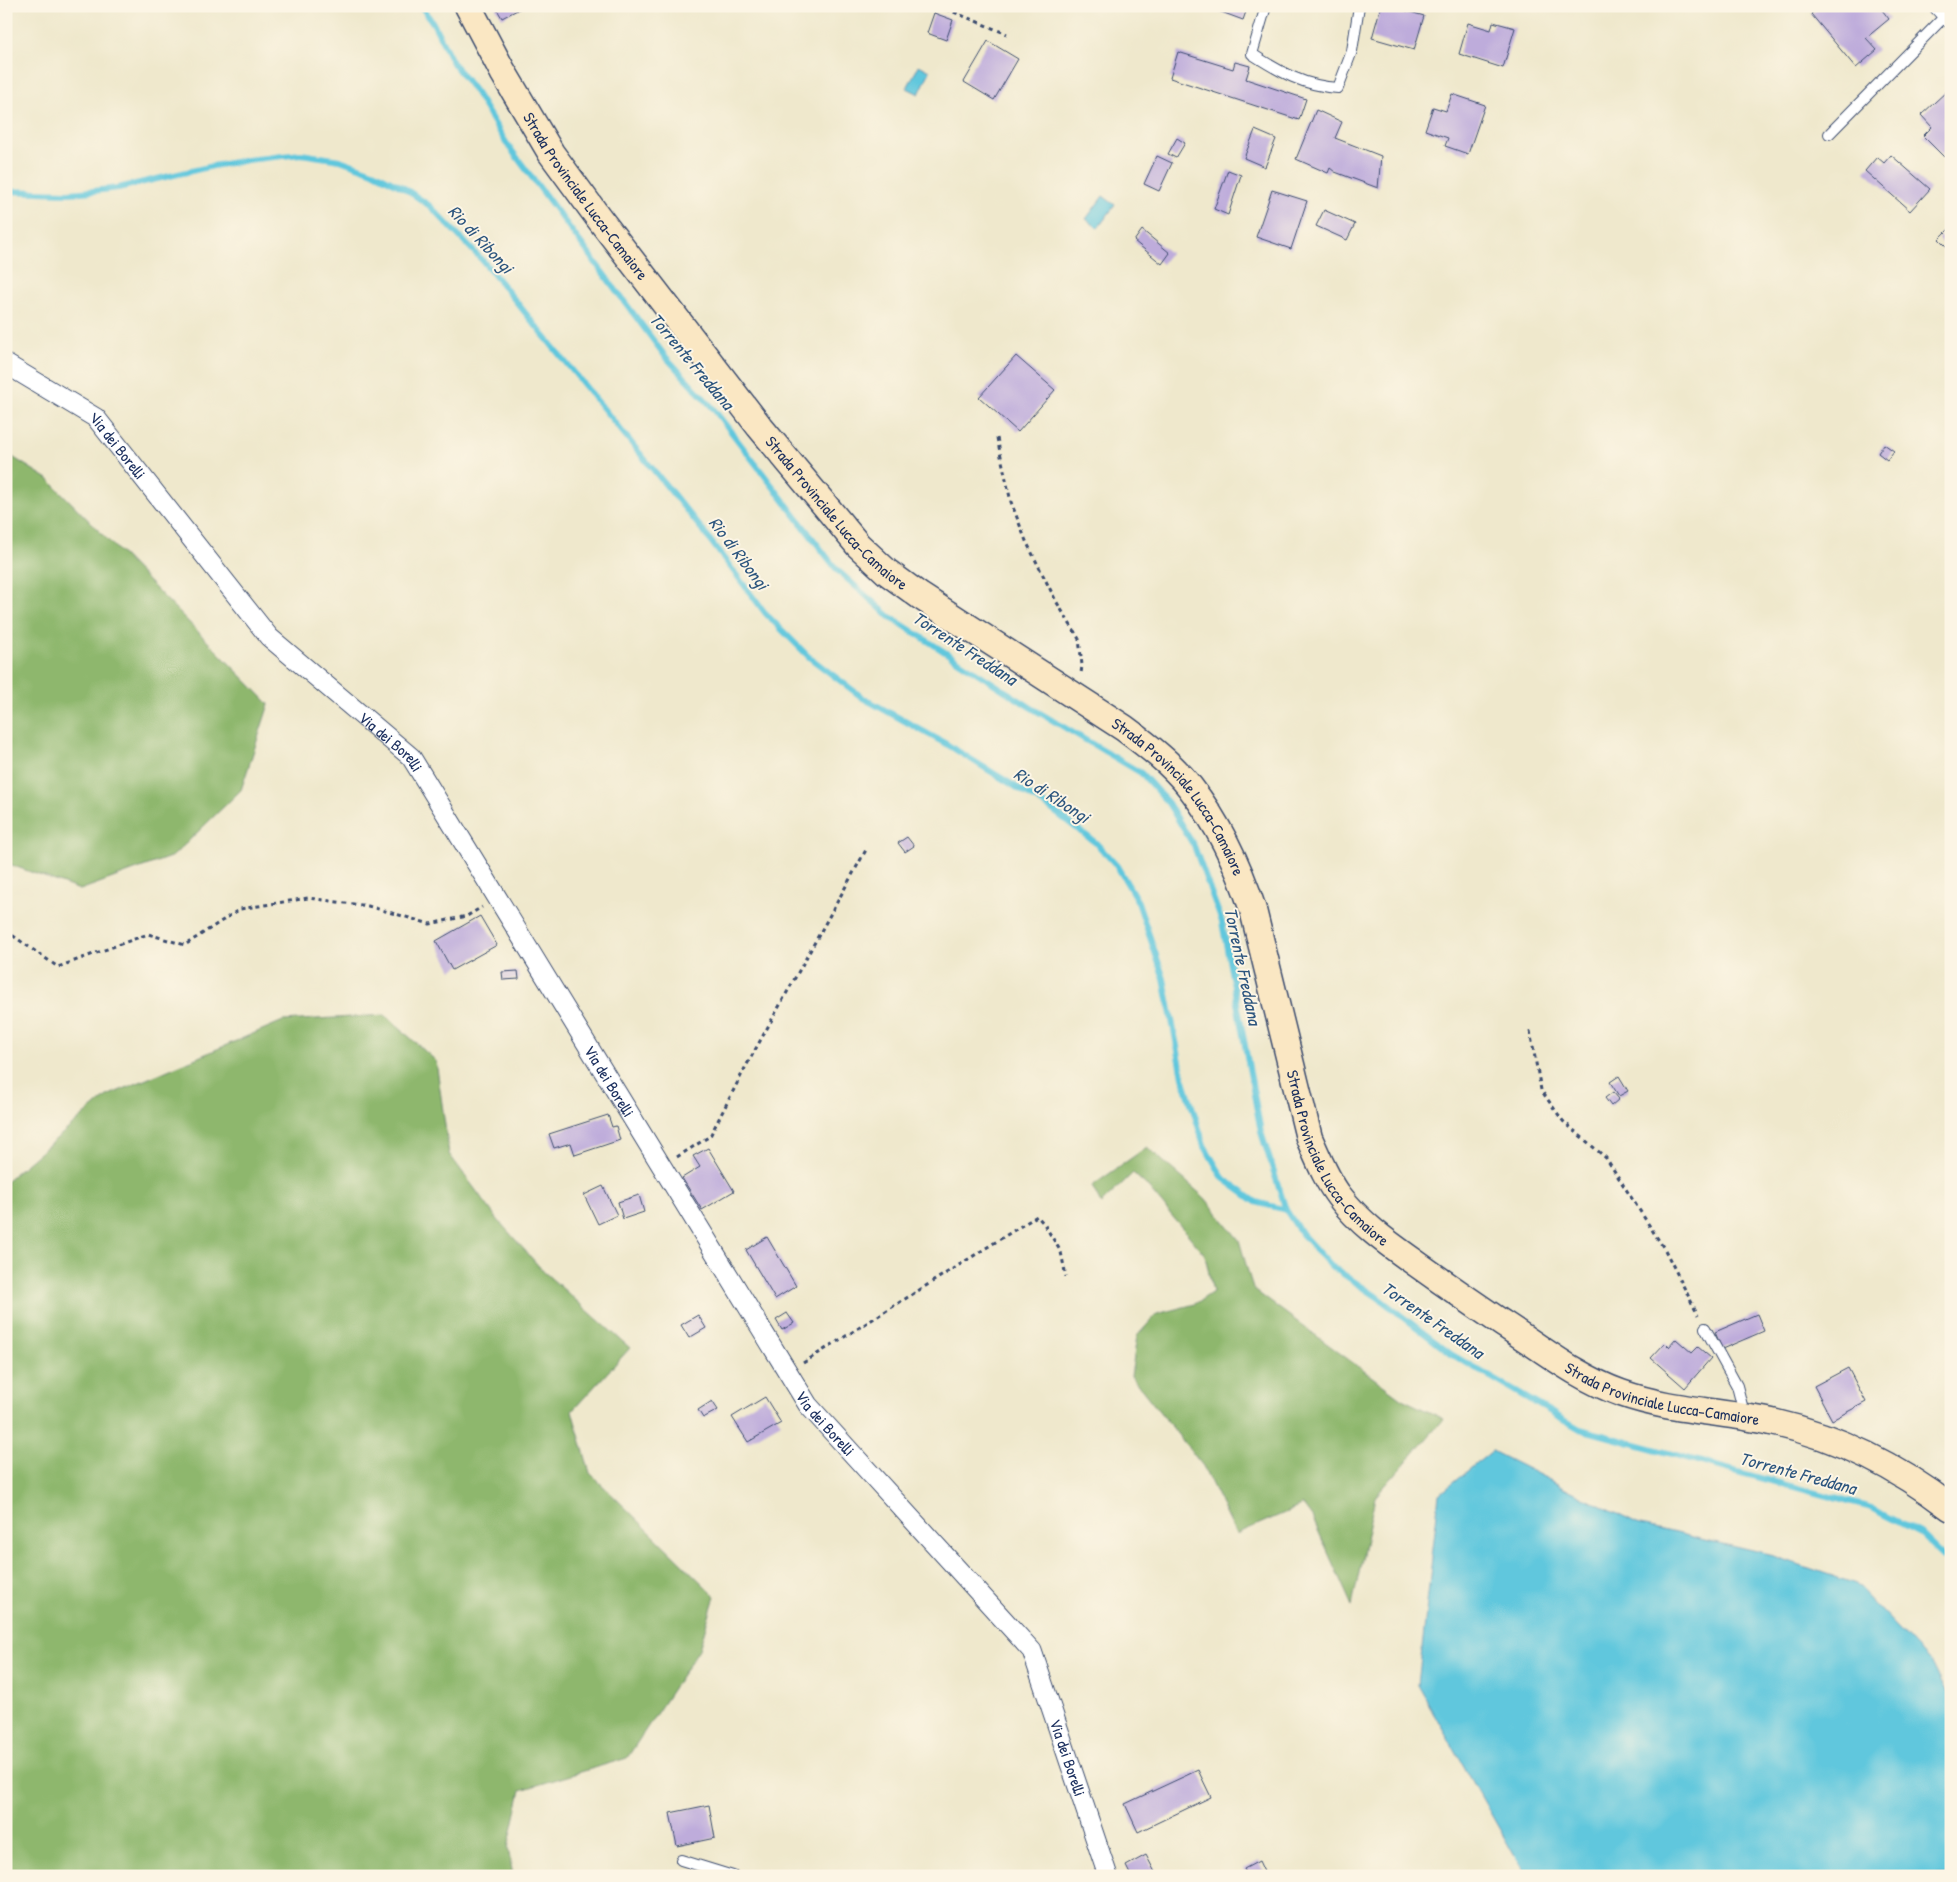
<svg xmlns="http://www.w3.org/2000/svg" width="1957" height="1882" font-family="'Patrick Hand',sans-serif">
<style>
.forest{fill:#8eb76d;stroke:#547366}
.water{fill:#60c7dd;stroke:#3e7b9e}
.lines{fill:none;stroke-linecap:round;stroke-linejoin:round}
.stream{stroke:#60c7dd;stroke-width:6}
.building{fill:#beacdb}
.lane-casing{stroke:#3b4b6e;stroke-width:12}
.street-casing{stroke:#3b4b6e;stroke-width:21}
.secondary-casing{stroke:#3b4b6e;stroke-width:29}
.path{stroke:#3b4b6e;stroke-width:3;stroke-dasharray:4 4;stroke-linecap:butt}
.lane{stroke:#fff;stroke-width:10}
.street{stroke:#fff;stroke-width:19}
.secondary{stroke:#fae7c3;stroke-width:26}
.labels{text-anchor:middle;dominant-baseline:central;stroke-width:4;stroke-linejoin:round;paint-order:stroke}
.street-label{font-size:16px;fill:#1b2f5e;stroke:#fcf5e5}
.water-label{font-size:18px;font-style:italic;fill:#2c557e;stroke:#fcf5e5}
</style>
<rect width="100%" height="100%" fill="#fcf5e5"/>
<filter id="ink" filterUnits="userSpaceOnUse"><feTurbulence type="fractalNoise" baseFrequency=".02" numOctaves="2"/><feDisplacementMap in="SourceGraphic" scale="10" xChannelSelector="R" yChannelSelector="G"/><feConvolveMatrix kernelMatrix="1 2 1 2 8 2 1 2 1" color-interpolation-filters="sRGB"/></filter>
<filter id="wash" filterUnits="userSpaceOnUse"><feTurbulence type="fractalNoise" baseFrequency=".0096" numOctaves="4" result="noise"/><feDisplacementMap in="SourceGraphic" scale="20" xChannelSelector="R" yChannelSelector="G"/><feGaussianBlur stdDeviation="1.12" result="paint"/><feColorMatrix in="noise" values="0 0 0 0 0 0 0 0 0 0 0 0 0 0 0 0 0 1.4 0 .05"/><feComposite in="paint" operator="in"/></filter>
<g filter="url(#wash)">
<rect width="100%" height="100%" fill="#efe8cc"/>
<path class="forest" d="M6,453l42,26 221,225 -28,86 -68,66 -93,34 -74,-27z
M385,1015l51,46 13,93 49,66 46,52 86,76 -58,63 18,62 125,123 -16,53 -72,109 -106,32 -13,58 5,28h-507v-695l101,-85 176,-75z
M1147,1147l58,51 34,42 14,49 149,110 42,20 -69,78 -23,109 -40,-89 -9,-12 -67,29 -33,-68 -72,-90 6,-40 20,-22 38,-10 18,-12 -8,-37 -59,-70 -13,-12 -32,31 -9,-18z"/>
<path class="water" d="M919,65l11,6 -11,23 -12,-6z
M1103,196l12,9 -17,23 -12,-9z
M1492,1451l145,73 137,32 82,28 77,81 18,37v174h-425l-108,-191 21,-191z"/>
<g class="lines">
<path class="stream" d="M421,6l12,17 20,40 23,30 31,51 158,212 47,51 125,163 52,46 141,91 111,66 27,30 26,43 28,76 39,210 25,78 15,23 30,33 45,30 75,58 129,75 291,79 49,25 31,30
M6,191l62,2 25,-2 25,-3 95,-22 34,-6 54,-6 39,6 33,12 31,16 26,18 53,55 217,266 66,87 43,43 54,41 85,47 102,63 46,35 21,23 21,36 26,77 19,98 21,68 19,33 33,24 30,8"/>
</g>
<g id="blocks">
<path class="building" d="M495,6h25l1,2 -19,10z
M1217,6h31l-5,14 -27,-10z
M1381,6h9l34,10 -10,34 -42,-12z
M1820,6h59l10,13 -23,19 11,12 -21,18 -45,-54z
M934,13l19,7 -7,20 -19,-7z
M1493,22l22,6 -12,40 -44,-14 9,-31 23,7z
M988,41l30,18 -24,41 -30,-18z
M1178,52l55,17 2,-7 15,4 -4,13 60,20 -7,21 -129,-42z
M1947,91l4,4v55l-7,7 -21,-21 9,-9 -11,-12z
M1452,94l33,11 -17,49 -23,-8 3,-8 -23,-8 8,-23 13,4z
M1316,110l26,12 -7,16 46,18 -3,32 -43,-16 -5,-4 -2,5 -32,-14z
M1255,130l21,9 -11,28 -21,-9z
M1177,138l8,5 -9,15 -8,-4z
M1891,155l39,34 -20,22 -45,-40 12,-14 7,6z
M1157,156l15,7 -13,28 -15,-7z
M1228,170l13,5 -13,40 -14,-6z
M1272,190l35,11 -16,48 -35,-12z
M1324,210l31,14 -8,16 -31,-14z
M1951,227v24l-12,-12z
M1142,230l28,23 -8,11 -28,-23z
M1016,356l39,34 -37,42 -39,-35z
M1884,444l10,7 -7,9 -9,-7z
M907,837l7,9 -9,6 -7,-9z
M480,916l17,29 -45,25 -16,-29z
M518,971l1,8 -16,1 -1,-8z
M1619,1076l9,15 -9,5 -9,-14z
M1613,1092l6,7 -8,7 -6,-8z
M608,1115l4,12 4,-1 4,14 -45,15 -4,-12 -17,5 -5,-14z
M708,1148l26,43 -32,19 -20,-32 18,-11 -7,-11z
M603,1186l14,29 -19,9 -14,-29z
M639,1195l5,17 -21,7 -5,-17z
M767,1237l29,49 -21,13 -29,-49z
M787,1313l7,10 -12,7 -6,-10z
M1757,1314l7,17 -42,18 -7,-17z
M698,1315l8,13 -17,10 -8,-13z
M1676,1339l16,14 6,-6 13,11 -26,30 -34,-30 14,-15 4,4z
M1848,1368l18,34 -34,18 -18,-34z
M765,1397l16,26 -33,19 -16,-25z
M712,1401l6,9 -15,8 -5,-8z
M1198,1770l13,27 -73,35 -13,-28z
M709,1805l6,33 -38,8 -7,-33z
M1146,1855l11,21h-26l-5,-10z
M1259,1861l7,15h-18l-4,-7z"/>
</g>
</g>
<g filter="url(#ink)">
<use href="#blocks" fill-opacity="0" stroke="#3b4b6e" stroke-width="1"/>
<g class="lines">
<g class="lane-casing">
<path id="lane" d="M1266,6l-14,48c28,18 52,32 86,34l14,-37 7,-45
M1829,134l118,-120
M1705,1328l32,58 8,31
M681,1860l52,16"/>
</g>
<g class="street-casing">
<g id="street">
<path d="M1939,6l12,13"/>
<path id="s1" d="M6,364l90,54 173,219 142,120 397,648 224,246 76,225"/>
</g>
</g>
<g class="secondary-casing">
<g id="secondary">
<path id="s2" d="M468,6l35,66 48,81 47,64 161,209 99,119 29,27 33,24 204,132c23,17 48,36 66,59 28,36 49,80 63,123l56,228c9,20 17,41 30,58 21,28 50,48 78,68 28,20 57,40 85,59 39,25 76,55 119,70 50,18 104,18 155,30 66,15 122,44 175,85"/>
</g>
</g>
<path class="path" d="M939,6l68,28
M997,438l14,64 15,39 30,60 23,38 3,26 -1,9
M6,931l52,36 90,-33 37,11 55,-36 68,-11 60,8 62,18 37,-8 15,-9
M1530,1031l11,59 22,31 43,37 59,92 33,65
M677,1157l33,-21 35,-68 121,-218
M803,1363l234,-147 7,8 17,28 5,25"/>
<use href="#lane" class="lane"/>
<use href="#street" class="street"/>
<use href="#secondary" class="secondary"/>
</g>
</g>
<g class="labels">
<g class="street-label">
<text stroke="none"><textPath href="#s2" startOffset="224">Strada Provinciale Lucca-Camaiore</textPath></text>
<text stroke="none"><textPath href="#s1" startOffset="140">Via dei Borelli</textPath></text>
<text stroke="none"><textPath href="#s2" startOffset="629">Strada Provinciale Lucca-Camaiore</textPath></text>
<text stroke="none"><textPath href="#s1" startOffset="545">Via dei Borelli</textPath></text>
<text stroke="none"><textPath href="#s2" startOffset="1079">Strada Provinciale Lucca-Camaiore</textPath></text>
<text stroke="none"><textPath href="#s1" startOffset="950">Via dei Borelli</textPath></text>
<text stroke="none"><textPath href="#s2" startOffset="1484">Strada Provinciale Lucca-Camaiore</textPath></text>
<text stroke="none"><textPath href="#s2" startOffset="1904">Strada Provinciale Lucca-Camaiore</textPath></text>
<text stroke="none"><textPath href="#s1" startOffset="1355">Via dei Borelli</textPath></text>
<text stroke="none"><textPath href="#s1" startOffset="1775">Via dei Borelli</textPath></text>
</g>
<g class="water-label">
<text transform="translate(481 239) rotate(47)">Rio di Ribongi</text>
<text transform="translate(692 361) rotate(50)">Torrente Freddana</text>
<text transform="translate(739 553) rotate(53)">Rio di Ribongi</text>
<text transform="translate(965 648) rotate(33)">Torrente Freddana</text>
<text transform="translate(1052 795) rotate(33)">Rio di Ribongi</text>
<text transform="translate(1243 966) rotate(78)">Torrente Freddana</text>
<text transform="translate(1433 1320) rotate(35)">Torrente Freddana</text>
<text transform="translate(1798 1473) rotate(15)">Torrente Freddana</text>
</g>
</g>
<rect width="1957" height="1882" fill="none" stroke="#fcf5e5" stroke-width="25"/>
</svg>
